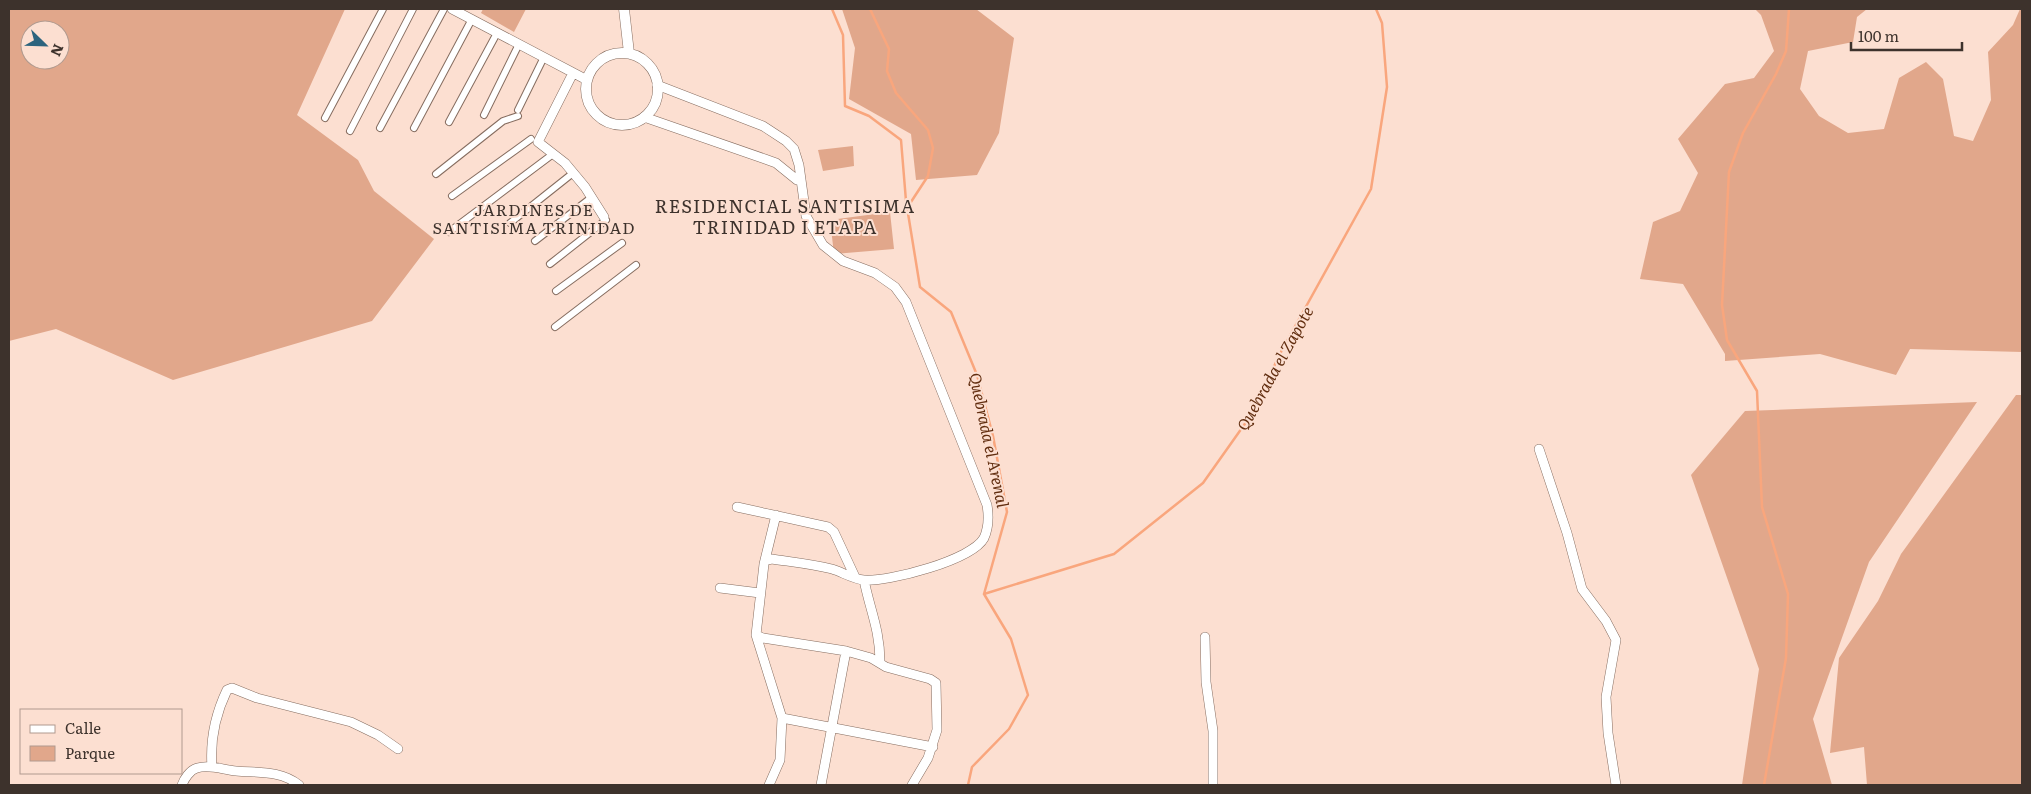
<svg xmlns="http://www.w3.org/2000/svg" width="2031" height="794" font-family="Literata,serif">
<style>
.green{fill:#e1a78b;fill-rule:evenodd}
.lines{fill:none;stroke-linecap:round;stroke-linejoin:round}
.stream{stroke:#f9a67d;stroke-width:2.5}
.pedestrian-casing{stroke:#866d60;stroke-width:8}
.minor-casing{stroke:#866d60;stroke-width:10}
.tertiary-casing{stroke:#866d60;stroke-width:11}
.pedestrian{stroke:#fff;stroke-width:6}
.minor{stroke:#fff;stroke-width:9}
.tertiary{stroke:#fff;stroke-width:10}
.labels{text-anchor:middle;dominant-baseline:central;stroke-width:4;stroke-linejoin:round;paint-order:stroke}
.neighbourhood-label{font-size:16px;letter-spacing:1px;fill:#3d322c;stroke:#fcdfd1}
.water-label{font-size:16px;font-style:italic;fill:#622e10;stroke:#fcdfd1}
.quarter-label{font-size:18px;letter-spacing:1px;fill:#3d322c;stroke:#fcdfd1}
</style>
<rect width="100%" height="100%" fill="#fcdfd1"/>
<path class="green" d="M9,9h336l-48,106 61,45 16,31 60,48 -62,82 -199,59 -117,-51 -47,12zM30,30h30v30h-30z
M483,9h43l-12,23 -33,-19z
M842,9h134l38,29 -15,95 -22,42 -61,5 -5,-46 -62,-35 6,-51z
M1755,9h112l-10,8 -4,25 -45,9 -8,38 19,27 29,17 36,-4 15,-51 27,-16 17,17 11,57 19,5 18,-41 -3,-48 25,-27 7,-16h2v343l-112,-3 -14,26 -76,-21 -95,7v-7l-42,-70 -43,-5 13,-57 27,-11 18,-38 -20,-34 47,-55 29,-6 20,-27 -13,-36z
M853,146l1,20 -31,5 -5,-21z
M890,212l4,37 -60,5 -4,-34z
M2016,395h6v390h-155l-3,-38 -34,6 9,-95 39,-57 23,-47z
M1977,402l-108,160 -56,157 19,66h-90l17,-116 -68,-194 54,-64z"/>
<g class="lines">
<path class="stream" d="M832,9l11,26 2,71 24,10 32,24 5,61 14,86 31,25 26,63 16,61 14,76 -23,82
M870,9l19,40 -2,22 9,22 32,37 5,18 -5,28 -21,32
M984,594l130,-40 89,-71 46,-65 33,-68 89,-161 16,-102 -5,-64 -6,-14
M968,785l4,-18 37,-38 19,-34 -17,-56 -27,-45
M1764,785l22,-127 2,-64 -26,-87 -5,-116 -30,-51 -5,-35 7,-133 14,-39 33,-59 10,-23 3,-42"/>
<g class="pedestrian-casing">
<path id="pedestrian" d="M518,110l26,-53
M484,115l35,-71
M325,118l58,-109
M449,122l48,-89
M380,128l64,-119
M414,128l58,-109
M350,131l63,-122
M436,174l67,-53 15,-5
M452,196l79,-57
M510,223l63,-50
M449,232l104,-78
M535,241l57,-44
M550,264l56,-44
M556,291l66,-48
M555,327l81,-62"/>
</g>
<g class="minor-casing">
<path id="minor" d="M452,9l135,71
M573,73l-35,69 27,21 20,24 19,30
M657,85l106,41 23,15 8,8 5,16 7,51 17,29 20,16 32,12 20,14 11,15 81,203c2,12 2,22 -3,33 -12,22 -95,44 -120,42 -11,-1 -22,-8 -32,-11 -20,-5 -40,-7 -60,-10l-5,1
M644,117l121,42 11,4 21,17h3
M1539,449l28,84 15,56 24,32 10,19 -10,57 2,36 8,52
M737,507l91,20 6,5 21,45
M864,580c6,30 16,50 16,82
M720,588l40,5
M756,635l7,3 83,13 25,7 15,9 44,12 6,4 1,47 -9,28 -16,27
M1205,637l1,45 7,49v54
M782,718l151,29
M212,767c-2,-26 4,-54 15,-77l5,-2 25,10 94,24 27,13 20,14
M182,785c2,-6 8,-15 15,-17 13,-4 26,2 39,3 22,2 45,-1 63,14
M769,785l11,-25 2,-42 -26,-83 8,-71 12,-49
M821,785l25,-134"/>
</g>
<g class="tertiary-casing">
<path id="tertiary" d="M624,9l5,44
M586 89a36 36 0 1 1 72 0a36 36 0 1 1-72 0Z"/>
</g>
<use href="#pedestrian" class="pedestrian"/>
<use href="#minor" class="minor"/>
<use href="#tertiary" class="tertiary"/>
</g>
<g class="labels">
<g class="neighbourhood-label">
<text x="534" y="209">JARDINES DE<tspan x="534" dy="18">SANTISIMA TRINIDAD</tspan></text>
</g>
<g class="water-label">
<text transform="translate(1274 368) rotate(-61)">Quebrada el Zapote</text>
<text transform="translate(990 440) rotate(78)">Quebrada el Arenal</text>
</g>
<g class="quarter-label">
<text x="785" y="205">RESIDENCIAL SANTISIMA<tspan x="785" dy="21">TRINIDAD I ETAPA</tspan></text>
</g>
</g>
<rect width="2031" height="794" fill="none" stroke="#3d322c" stroke-width="20"/>
<rect x="20" y="709" width="162" height="65" fill="#fcdfd1" stroke="#b09a8f"/>
<rect x="30" y="725" width="25" height="8" fill="#ffffff" stroke="#b09a8f"/>
<text x="65" y="734" font-size="15" fill="#3d322c">Calle</text>
<rect x="30" y="746" width="25" height="15" fill="#e1a78b" stroke="#b09a8f"/>
<text x="65" y="759" font-size="15" fill="#3d322c">Parque</text>
<g transform="translate(45 45) rotate(113)"><circle r="24" fill="#fcdfd1" stroke="#b09a8f"/>
<path d="M0-4L9 19L0 12L-9 19Z" fill="#2c647e"/>
<text y="-8" font-size="14" font-weight="bold" text-anchor="middle" fill="#3d322c">N</text>
</g>
<path d="M1851 42v8h111v-8" fill="none" stroke="#3d322c" stroke-width="2.5"/>
<text x="1858" y="42" font-size="15" fill="#3d322c" stroke="#fcdfd1" stroke-width="4" paint-order="stroke">100 m</text>
</svg>
